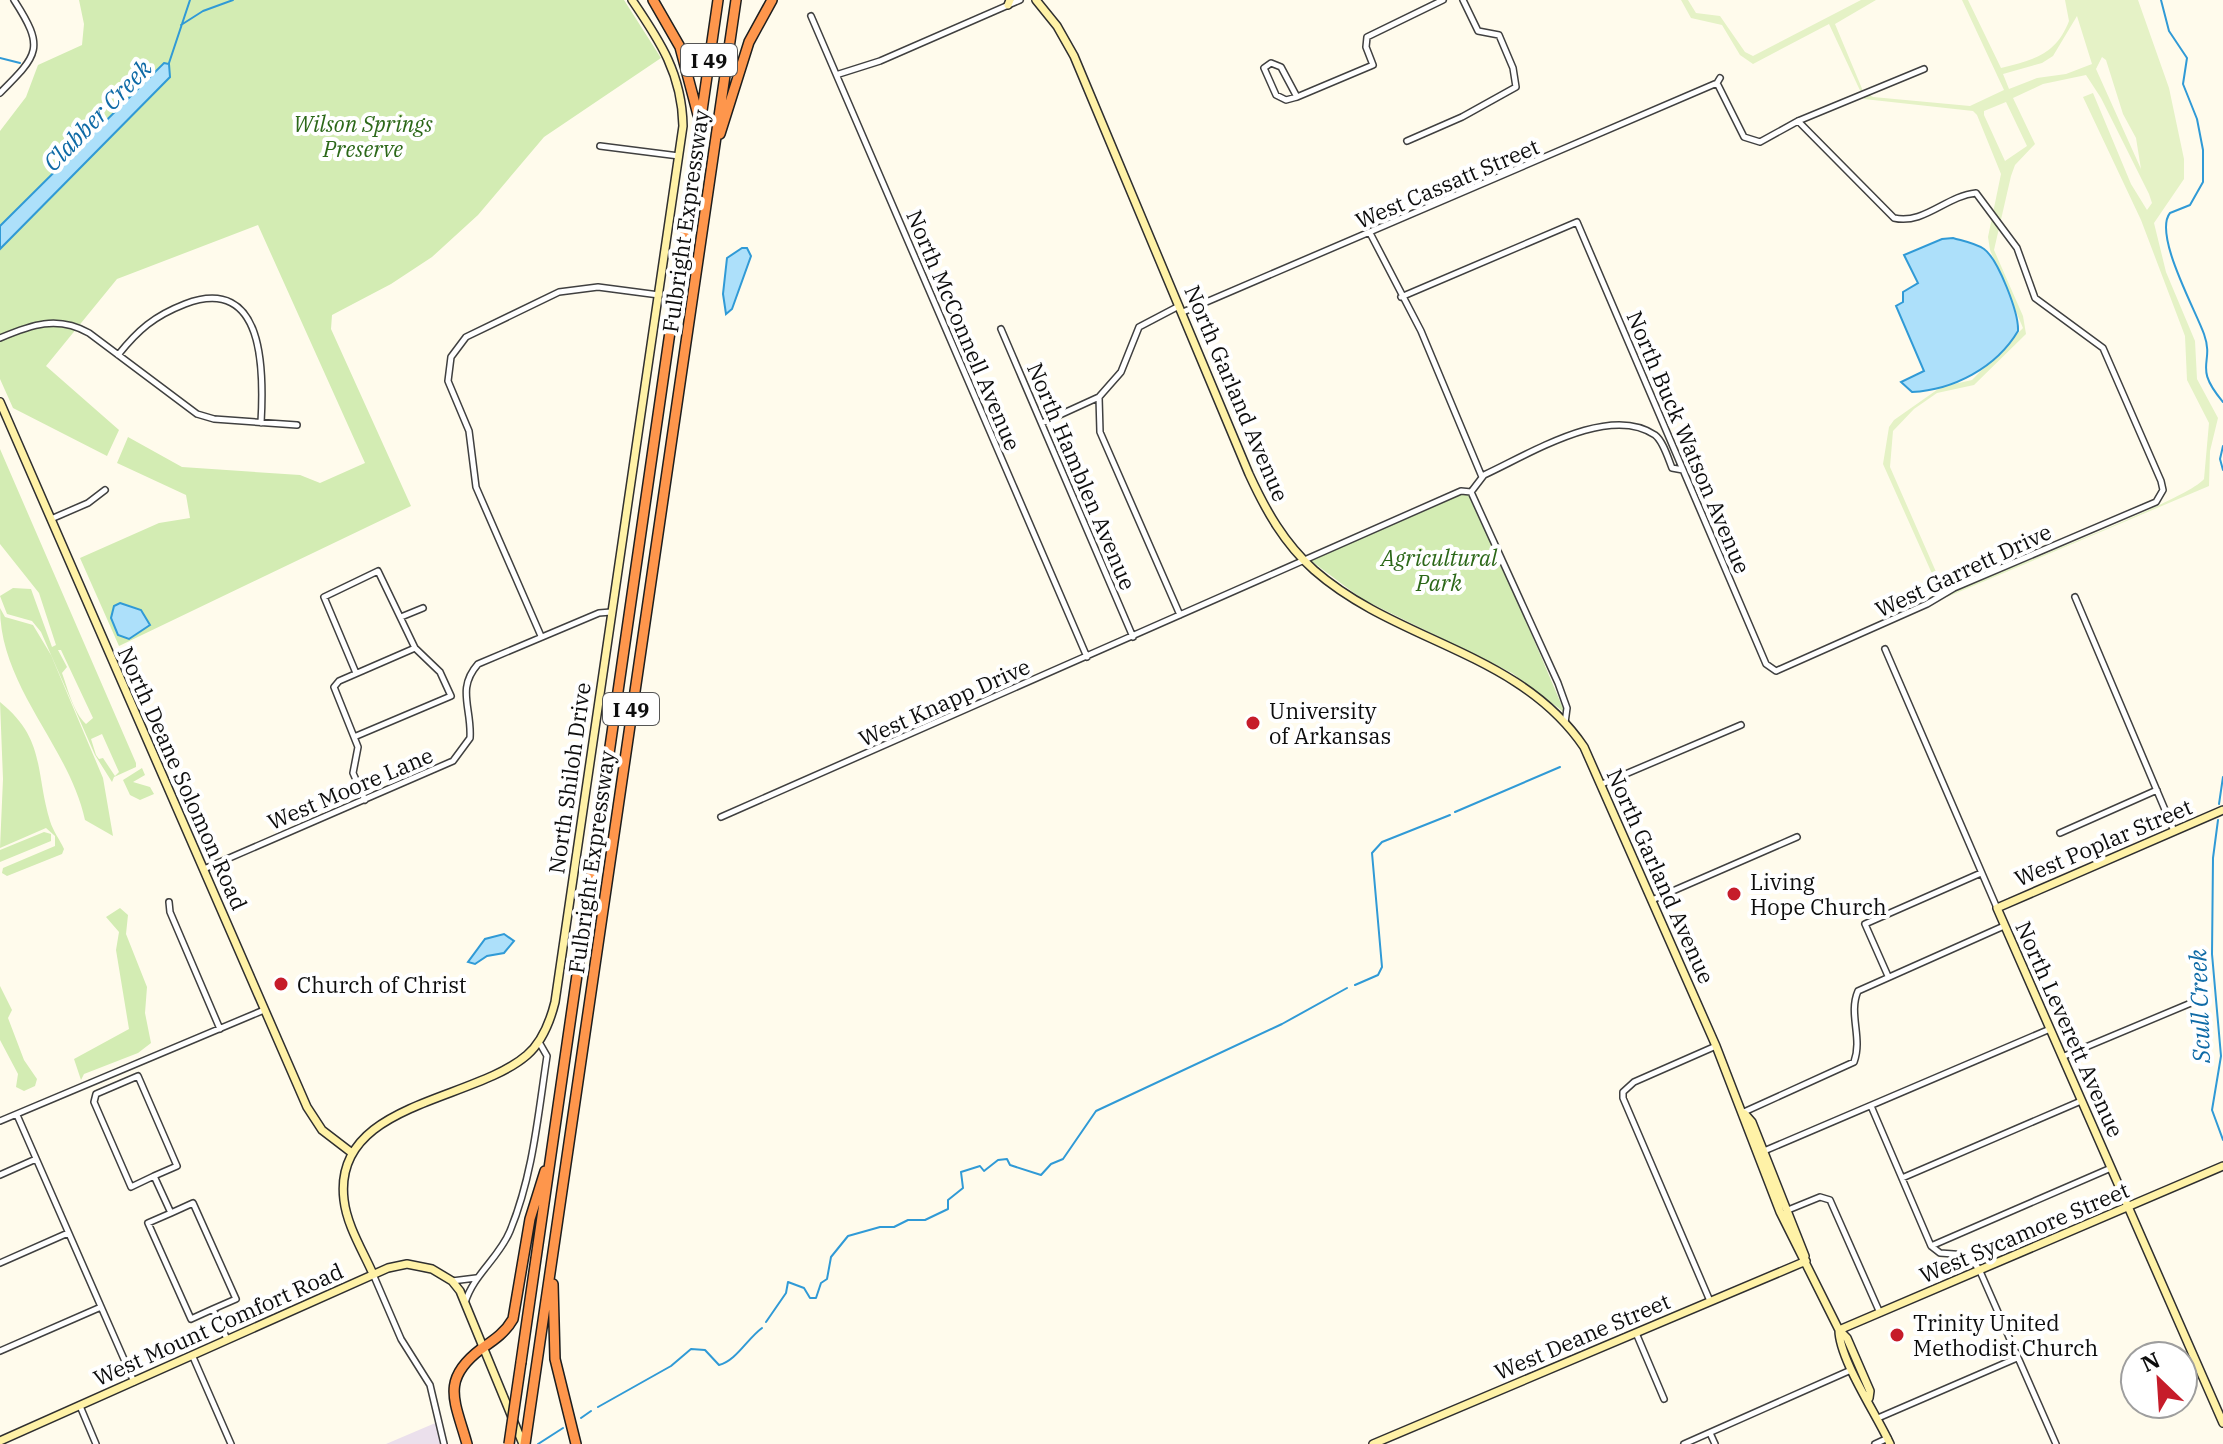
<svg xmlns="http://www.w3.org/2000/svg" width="2223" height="1444" font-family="'IBM Plex Serif',serif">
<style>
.industrial{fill:#ebe0ec}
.green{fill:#d3ecb3;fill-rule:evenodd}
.pitch{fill:#e5f2c6;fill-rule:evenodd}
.water{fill:#ade0fa;stroke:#309ad6;stroke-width:2}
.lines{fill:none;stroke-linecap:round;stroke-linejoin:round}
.stream{stroke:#309ad6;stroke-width:2}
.street-casing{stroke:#404040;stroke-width:8}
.secondary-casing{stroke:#2f2f2f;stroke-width:10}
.highway-casing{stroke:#1e1e1e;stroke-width:12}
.street{stroke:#fff;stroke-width:5}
.secondary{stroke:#fff2a7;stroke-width:7}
.highway{stroke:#fe964c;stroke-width:9}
.highway-bridge-casing{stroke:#1e1e1e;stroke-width:12;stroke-linecap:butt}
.highway-bridge{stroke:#fe964c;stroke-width:9}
.poi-dot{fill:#c61c2a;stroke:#fff;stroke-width:3}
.labels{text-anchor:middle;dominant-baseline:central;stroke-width:8;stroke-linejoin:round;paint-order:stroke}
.shield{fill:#fff;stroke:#565656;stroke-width:2}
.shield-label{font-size:20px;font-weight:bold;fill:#0d0d0d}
.park-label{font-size:22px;font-style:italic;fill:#2c6819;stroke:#fff}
.street-label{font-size:22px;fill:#0d0d0d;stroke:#fff}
.poi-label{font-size:22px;fill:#0d0d0d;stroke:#fff;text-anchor:start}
.water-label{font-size:24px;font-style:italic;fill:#0e6aa6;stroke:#fff}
</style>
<rect width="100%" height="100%" fill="#fffbec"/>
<path class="industrial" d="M440,1421l4,23h-58z"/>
<path class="green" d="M79,0h545l37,58 -117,79 -66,78 -46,42 -41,27 -59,31 -1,14 80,177 -292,140 -39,-88 79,-35 31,-5 -4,-23 -69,-32 11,-26 54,30 118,8 20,8 45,-20 -107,-238 -141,54 -71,87 73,64 -12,26 -94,-48 -13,-29v-248l26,-34 12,-32 44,-20 2,-21z
M0,449l136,314v4l-22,10 -2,5 -17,-27 -54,-123 -9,-11 -25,-7 -7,-18 13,-8 18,1 21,58 4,-2 -17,-52 -39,-49zM58,650h3l32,68 -7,6c-12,-11 -18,-34 -24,-51l5,-6zM102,734l17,38 -4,4 -12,-18 -4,1 -3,-4 -5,-16z
M1459,494h10l6,7 90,212 -53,-40 -150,-74 -52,-39z
M0,608l5,9 28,8 18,30 52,123 10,58 -28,-16c-16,-74 -85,-133 -85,-212z
M0,702c46,37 35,70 50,119 3,10 10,19 14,28l-2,5 -55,22 -5,-3 1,-5 52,-22v-10l-9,-8 -46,20 3,-69z
M142,768l3,7 -12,7 17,5 4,7 -14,6 -10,-5 -7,-15z
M44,832l7,2v7l-51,21v-12z
M120,908l8,7 -2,19 21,53 -2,26 6,30 -13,10 -54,21 -3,6 -7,-21 55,-30 -13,-79 3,-18 -13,-15z
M0,986l12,24 -4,8 16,42 13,19 -2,7 -11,5 -8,-4 2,-13 -18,-34z"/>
<path class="pitch" d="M1681,0h7l8,13 24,3 25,36 8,4 108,-56h15l-41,24 28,67 10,6 97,9 34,-16 -42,-90h6l33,68c32,-8 55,-13 68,-47l-4,-21h73l31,88 15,71v20l-30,44 12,49 29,69 2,38 21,39 -8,33 -1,35 -262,111 -5,-1 -59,-132 6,-37 5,-7 47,-33 31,-7 51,-52 -33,-78 -2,-13 13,-63 -24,-59 -4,-4 -109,-12 -35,-75 -76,40 -13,-9 -18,-30 -31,-7zM2077,16l15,48 -26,10 -29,4 -28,11 -6,-15 39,-11 11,-7zM2102,57l4,3 17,54 13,24 5,31 -45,-100zM2086,75l15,23 48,96 3,9 -5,7 -16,-26 -38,-91 -10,4 58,123 44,116 2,44 22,43 -5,56c-16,21 -214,96 -253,113l-7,-2 -54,-123 3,-36 21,-22 23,-16 37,-8 52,-51 -3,-18 -29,-66 17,-74 4,-11 20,-21 -22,-46 30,-14zM2006,102l21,44 -22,15 -21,-46v-4z"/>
<path class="water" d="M164,63l5,1 1,13 -170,172v-23z
M1953,238c10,3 22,5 31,11 14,10 35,64 34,82 -22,37 -65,59 -106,61l-11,-10 23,-11 -28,-65 7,-4v-10l15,-9 -14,-28 38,-16z
M742,248h5l4,8 -19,53 -6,5 -3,-20 4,-36z
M120,603l21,7 9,15 -21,14 -11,-4 -7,-17 3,-12z
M504,934l10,7 -10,12 -17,3 -12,8 -7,-2 17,-23z"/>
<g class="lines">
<path class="stream" d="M2161,0l8,31 18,27 -4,26 14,35 6,31v32l-13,23 -20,8c-17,21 25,96 34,121 11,31 -12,31 19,68
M181,25l22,-14 30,-11
M0,58l20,5
M169,63l21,-63
M2223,446l-3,13 3,11
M2219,804l4,-27
M1455,812l105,-45
M2218,820l-5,38 -1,96 9,102 -9,54 11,30
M1355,985l23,-10 4,-8 -10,-114 10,-11 68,-27
M766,1322l20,-29 2,-11 16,6 6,10h6l5,-15 6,-4 4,-22 17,-21 32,-9h14l14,-7h17l23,-11v-9l15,-12 -2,-16 19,-6 4,5 14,-11 9,-1 3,6 31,10 10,-11 12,-5 33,-48 186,-87 65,-36
M598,1407l73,-41 20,-17 14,1 14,15c17,-4 28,-26 43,-37
M581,1418l10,-7
M538,1444l25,-16"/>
<g class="street-casing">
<path id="street" d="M811,16l276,641
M839,74l41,-13 140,-61
M1717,83l27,54 16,5 38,-21 126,-52
M0,93c39,-39 45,-45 14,-93
M1297,97l-16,-30 -10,-4 -7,5 12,27 10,5 11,-3 76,-32 -7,-18 1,-10 76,-37
M1407,141l55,-24 54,-30 -3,-19 -14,-33 -21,-4 -15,-31
M600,146l79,10
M1370,233l51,98 61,146
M1401,297l176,-75 189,442 10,7 151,-67 27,-16 202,-86 7,-12 -2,-9 -58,-133 -68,-50 -18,-50 -41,-55c-30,3 -52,32 -82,25l-96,-97
M1183,312l534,-229 3,-5
M1001,329l132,308
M0,338c31,-13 57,-23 89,-5l108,81 17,5 83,6
M118,355c20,-25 36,-39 67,-51 80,-30 79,67 76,119
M1099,397l1,35 80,183
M1042,423l57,-26 22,-25 18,-45 40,-21
M1471,492l13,-17c44,-20 125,-72 171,-40 8,6 13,23 17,33l11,2
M1471,492l87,191 9,25 -2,15
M51,519l37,-16 17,-13
M2075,597l99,234
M401,617l22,-9
M541,636l-65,-149 -7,-56 -21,-50 3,-24 15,-20 93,-45 39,-5 61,8
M1885,649l112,259
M354,737l97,-41 -11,-24 -25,-24 -37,-77 -54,26 32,76
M1602,784l139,-59
M365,800l-12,-27 5,-26 -24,-60 5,-6 76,-33
M721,817l740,-326 10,1
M2060,833l97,-43
M204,869l249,-108 17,-23c2,-30 -14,-49 8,-74l121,-51 12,-1
M1652,900l145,-63
M169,902l1,10 50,117
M1888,976l-23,-52 116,-51
M2062,1057l129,-54
M1871,1106l60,140 9,7 27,2 12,14 77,175
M1744,1112l110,-50c9,-24 -6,-48 4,-71l146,-65
M17,1115l117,267
M0,1121l264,-111
M1764,1151l286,-122
M0,1175l36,-16
M154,1176l-23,11 -37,-85 2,-8 42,-18 39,90 -23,10 17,37 22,-10 43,96 -23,10 14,30
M1902,1178l179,-77
M1788,1210l32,-13 10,3 50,113
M171,1213l-23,10 43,96 22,-10
M1931,1246l180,-78
M0,1263l68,-30
M373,1274l28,65 29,46 14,59
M452,1281l24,-3
M1710,1301l-87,-203v-6l11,-10 82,-36
M465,1303c8,-28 34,-45 45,-72 23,-56 28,-116 37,-175l-8,-14
M1636,1333l28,66
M0,1351l101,-44
M193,1357l38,87
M80,1406l16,38
M1878,1418l139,-60
M1710,1433l5,11
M1684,1444l167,-74
M1875,1444l13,-6"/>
</g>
<g class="secondary-casing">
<path id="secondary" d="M1036,0l21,26 17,30 175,418c17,37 35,69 65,96 83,73 205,81 270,177l132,299 64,166 59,118 8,8 23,53 -1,7
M1008,5l2,-5
M0,402l307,705 15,23 30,23
M2223,810l-226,98 226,515
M1745,1114l7,8 53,134
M373,1274c-10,-23 -26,-48 -29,-74 -12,-98 129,-98 183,-145 15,-13 23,-33 28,-53l128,-876c-1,-52 -23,-85 -51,-126
M1839,1330l384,-164
M1839,1330c0,29 38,85 51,114
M0,1441l388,-173 19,-4 25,5 20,12 8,10 63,153
M1373,1444l433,-183"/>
</g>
<g class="highway-casing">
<path id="highway" d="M653,0l27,47 18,68
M720,134l29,-92 23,-42
M553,1284l2,75 21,85
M521,1362l197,-1362
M467,1444c-12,-43 -27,-64 14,-95 13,-9 24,-16 32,-30l17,-100 15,-48
M525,1444l211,-1444"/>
</g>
<use href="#street" class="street"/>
<use href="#secondary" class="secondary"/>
<use href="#highway" class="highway"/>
<g class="highway-bridge-casing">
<path id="highway-bridge" d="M509,1444l12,-82"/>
</g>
<use href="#highway-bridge" class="highway-bridge"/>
</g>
<g class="poi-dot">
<circle cx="1253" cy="723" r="8"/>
<circle cx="1734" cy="894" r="8"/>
<circle cx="281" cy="984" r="8"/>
<circle cx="1897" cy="1335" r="8"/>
</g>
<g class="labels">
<g class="shield">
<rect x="681" y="44" width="56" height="32" rx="6"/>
<rect x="603" y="693" width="56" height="32" rx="6"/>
</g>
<g class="shield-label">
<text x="709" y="60">I 49</text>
<text x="631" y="709">I 49</text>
</g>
<g class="park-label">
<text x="363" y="123">Wilson Springs<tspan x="363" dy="25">Preserve</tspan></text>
<text x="1439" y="557">Agricultural<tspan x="1439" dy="25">Park</tspan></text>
</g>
<g class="street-label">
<text transform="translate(1447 183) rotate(-23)">West Cassatt Street</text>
<text transform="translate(685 221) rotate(-82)">Fulbright Expressway</text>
<text transform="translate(964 330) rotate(67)">North McConnell Avenue</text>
<text transform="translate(1237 393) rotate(67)">North Garland Avenue</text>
<text transform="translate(1689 442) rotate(67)">North Buck Watson Avenue</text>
<text transform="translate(1082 476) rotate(67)">North Hamblen Avenue</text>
<text transform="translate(1963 570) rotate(-25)">West Garrett Drive</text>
<text transform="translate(944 702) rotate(-24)">West Knapp Drive</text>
<text transform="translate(183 778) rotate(66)">North Deane Solomon Road</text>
<text transform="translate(569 778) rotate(-82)">North Shiloh Drive</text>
<text transform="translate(350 788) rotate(-23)">West Moore Lane</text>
<text transform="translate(2103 842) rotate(-23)">West Poplar Street</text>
<text transform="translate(591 862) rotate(-82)">Fulbright Expressway</text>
<text transform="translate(1661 876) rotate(66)">North Garland Avenue</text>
<text transform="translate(2070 1029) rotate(66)">North Leverett Avenue</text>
<text transform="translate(2024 1232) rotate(-23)">West Sycamore Street</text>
<text transform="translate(218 1324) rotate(-24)">West Mount Comfort Road</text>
<text transform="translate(1582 1336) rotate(-23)">West Deane Street</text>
</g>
<g class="poi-label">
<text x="1269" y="710">University<tspan x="1269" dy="25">of Arkansas</tspan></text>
<text x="1750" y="881">Living<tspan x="1750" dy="25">Hope Church</tspan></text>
<text x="297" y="984">Church of Christ</text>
<text x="1913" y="1322">Trinity United<tspan x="1913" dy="25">Methodist Church</tspan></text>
</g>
<g class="water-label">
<text transform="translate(97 115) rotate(-46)">Clabber Creek</text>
<text transform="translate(2199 1006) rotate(-92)">Scull Creek</text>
</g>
</g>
<g transform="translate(2159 1380) rotate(335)"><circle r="38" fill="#ffffff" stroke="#9e9e9e" stroke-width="2"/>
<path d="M0-6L14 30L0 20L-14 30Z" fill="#c61c2a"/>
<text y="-12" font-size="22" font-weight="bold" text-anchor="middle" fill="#0d0d0d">N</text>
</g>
</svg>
